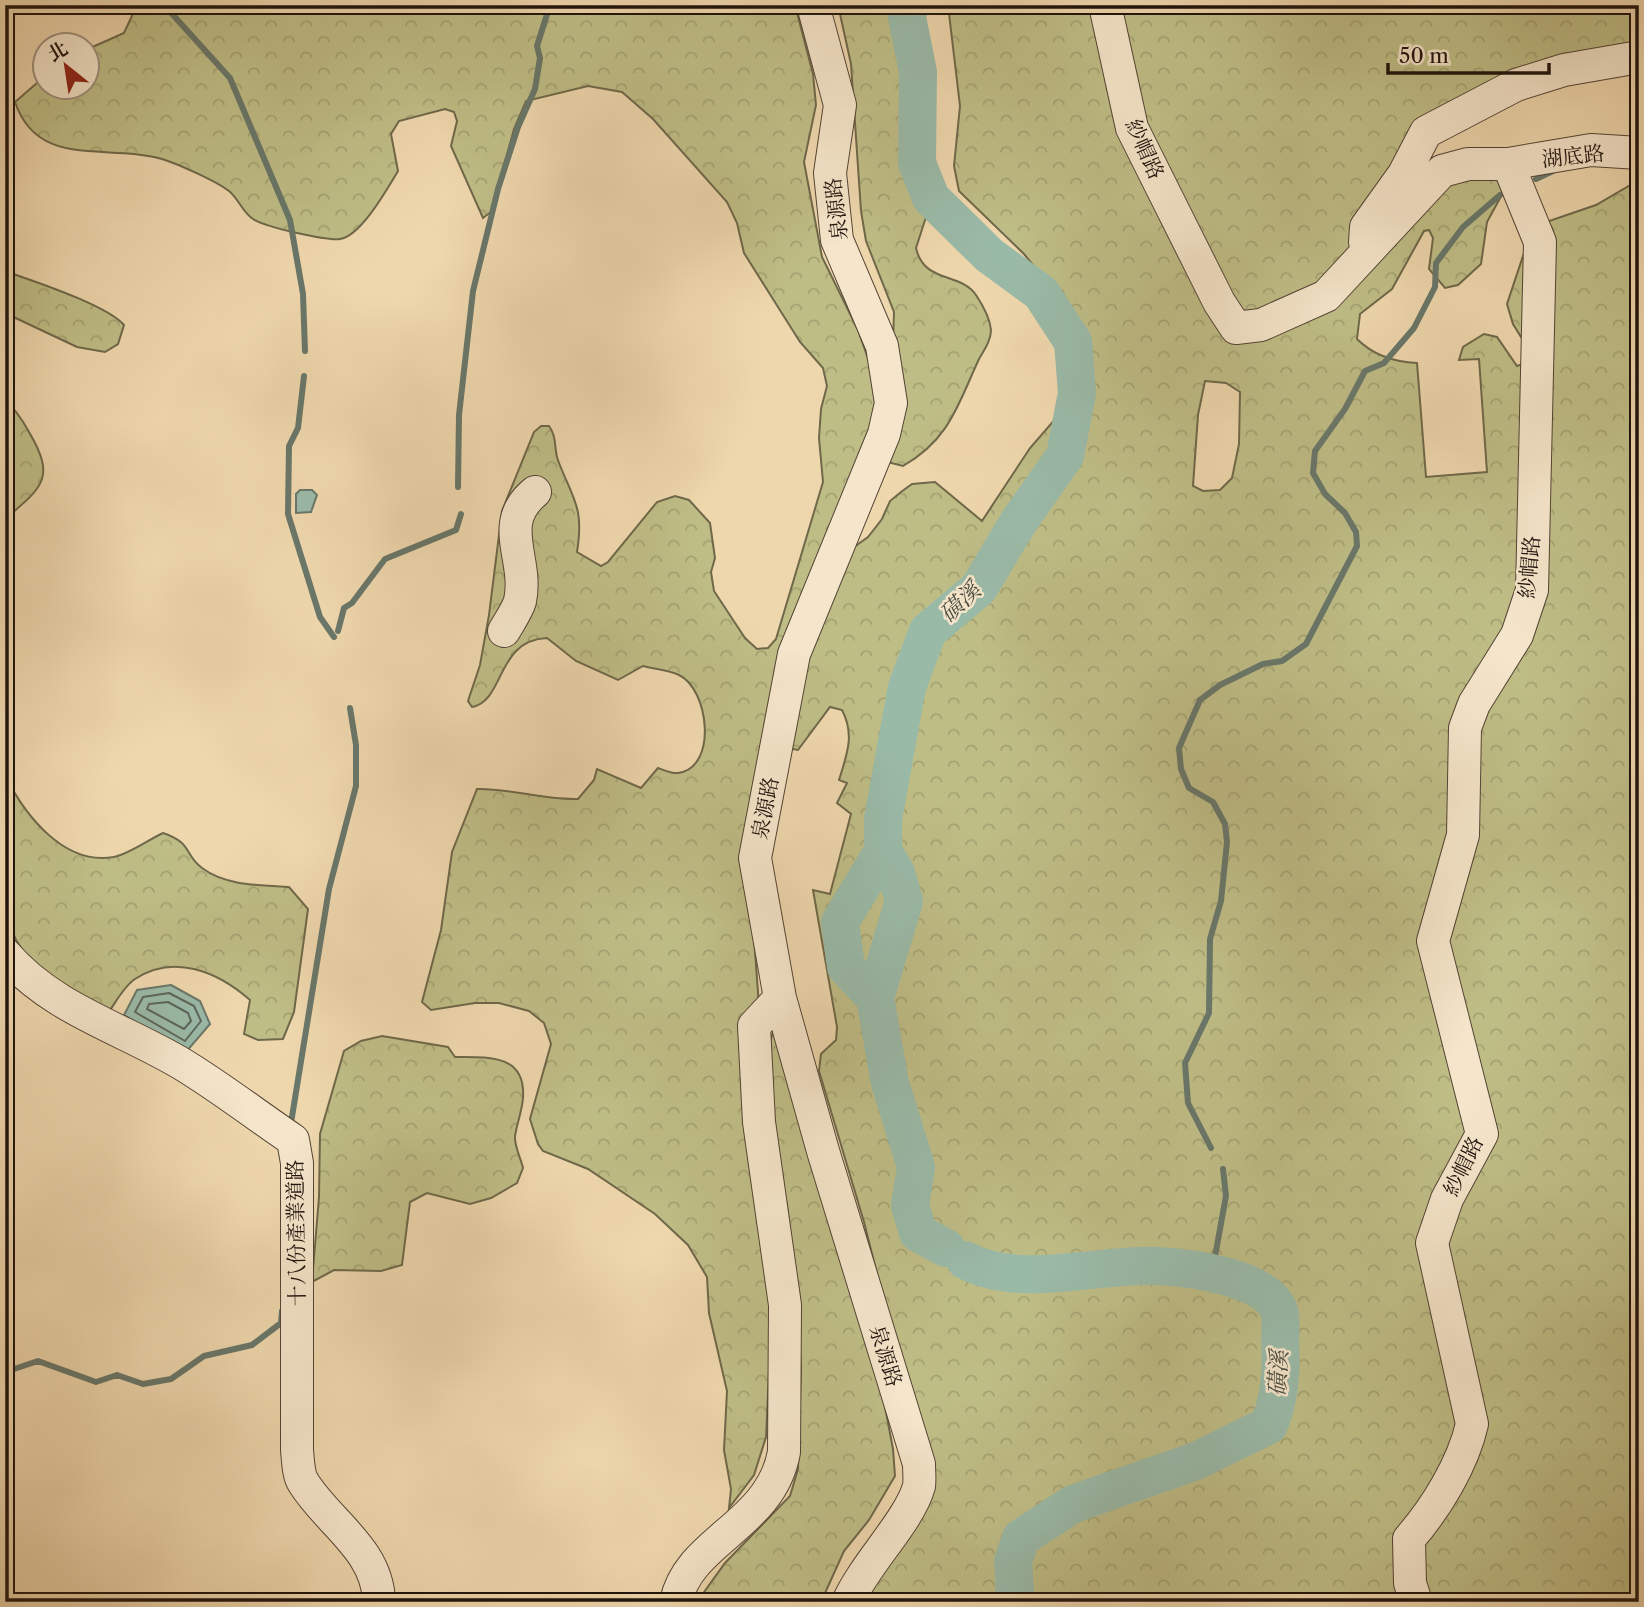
<svg xmlns="http://www.w3.org/2000/svg" width="1644" height="1607" font-family="'Libre Caslon Text','Noto Serif TC',serif">
<style>
.forest{fill:url(#forest-crowns);stroke:#6f684a;stroke-width:2;fill-rule:evenodd}
.water{fill:#9abaa8;stroke:#69776a;stroke-width:2}
.lines{fill:none;stroke-linecap:round;stroke-linejoin:round}
.shore{stroke:#5c665a;stroke-width:2}
.stream{stroke:#69776a;stroke-width:6}
.river{stroke:#9abaa8;stroke-width:38}
.minor-casing{stroke:#534435;stroke-width:34}
.minor{stroke:#f5e5ca;stroke-width:32}
.labels{text-anchor:middle;dominant-baseline:central;stroke-width:5;stroke-linejoin:round;paint-order:stroke}
.street-label{font-size:21px;fill:#1f130d;stroke:#f5e5ca}
.water-label{font-size:23px;font-style:italic;fill:#4a4d43;stroke:#f5e5ca}
</style>
<defs>
<pattern id="forest-crowns" width="20" height="18" patternUnits="userSpaceOnUse" patternTransform="scale(1.75)"><rect width="20" height="18" fill="#bfbd86"/><path d="M2 6a3 3 0 1 1 6 0M12 15a3 3 0 1 1 6 0" fill="none" stroke="#a4a272"/></pattern>
</defs>
<rect width="100%" height="100%" fill="#efd7ad"/>
<filter id="stains"><feTurbulence type="fractalNoise" baseFrequency=".00286" numOctaves="4"/><feColorMatrix values="0 0 0 0 .2 0 0 0 0 .09 0 0 0 0 .02 0 0 0 .5 -.17"/></filter>
<radialGradient id="worn" r=".72"><stop offset=".6" stop-color="#630" stop-opacity="0"/><stop offset="1" stop-color="#630" stop-opacity=".3"/></radialGradient>
<path class="forest" d="M137,5h658l18,69 3,31 -12,57 18,95 36,73 14,40 7,33 -133,424 13,179 13,302 -6,129 -12,38 -25,33 2,-19 -7,-39 3,-59 -18,-78 -2,-36 -19,-32 -33,-31 -67,-45 -45,-18 -5,-7 -8,-25 21,-75 -7,-21 -15,-12 -30,-8h-24l-44,7 -9,-8 19,-72 11,-78 25,-63c33,-1 65,11 101,10l16,-19 3,-11 44,19 17,-20c6,2 14,6 20,5 40,-5 31,-84 1,-98 -10,-5 -25,-6 -36,-9l-25,14 -42,-19 -29,-23c-51,2 -42,63 -75,69l-4,-6 12,-36 9,-50 13,-104 32,-79 7,-6h8c9,12 4,24 10,37 15,38 25,45 18,89l24,14 7,-4 49,-60 18,-6 14,4 21,23 5,35 -4,14 3,19 31,47 12,11 11,-1 8,-9 47,-157 -4,-44 2,-29 6,-23 -4,-18 -23,-26 -56,-89 -7,-30 -10,-21 -74,-83 -31,-27 -34,-6 -62,15 -12,28 -23,83 -8,6 -32,-72 6,-25 -3,-9 -9,-3 -46,12 -8,13 7,37c-11,18 -37,65 -58,68 -13,2 -75,-12 -87,-20 -10,-6 -15,-21 -24,-28 -13,-10 -51,-27 -67,-32 -54,-16 -124,11 -147,-57l30,-26 1,12h42v-39l36,-16z
M838,5h82l-6,31 1,37 22,110 -21,65c8,36 45,24 60,47 6,9 14,24 15,35 0,11 -7,20 -12,29 -21,45 -29,80 -76,107l-12,-3 -2,-4 5,-147 -28,-71 -5,-30 -10,-147z
M948,5h691v63l-49,-10 -179,92 24,35 67,-15 3,19 -18,33 -6,42 -23,21 -13,3 -16,-19 4,-31 -4,-8 -5,1 -32,58 -32,25 -3,25c16,16 38,23 60,24l9,114 61,-5 -8,-113 -20,1 4,-13 21,-13 13,3 20,29 9,-3 3,-13 -16,-26 -6,-20 20,-60 19,-22 50,-17 43,-25v1422h-780l69,-125 -64,-255 -45,-151 2,-17 15,-14 1,-13 -24,-137 17,4 21,-80 -14,-11 10,-20 -8,-3c8,-26 16,-45 3,-70l-12,-3 -32,43 -6,-1 10,-81 48,-118 18,-13 14,-18 8,-18 11,-9 11,-8 23,-2 47,39 48,-73 34,-39 14,-83 -16,-26 -38,-46 -65,-63 -5,-25 6,-60zM1205,381l21,2 14,9 -1,52 -7,34 -12,12 -17,1 -10,-5 5,-71z
M5,271c28,10 102,34 119,54l-6,19 -13,8 -28,-5 -72,-34z
M5,401c10,7 18,20 24,31 27,46 14,55 -24,87z
M6,777c19,38 58,89 108,80 15,-3 34,-17 49,-24 30,10 21,22 39,35 24,18 58,17 87,19l19,22 -14,103 -11,27 -25,1 -14,-6 6,-34c-32,-28 -76,-47 -115,-21 -11,7 -19,23 -27,34l-77,-50 -15,-23 -10,-25z
M773,1032l9,1 98,348 13,68 2,27 -26,44 -25,31 -23,51h-124l28,-39 65,-67 8,-27 3,-100 -4,-79 -10,-85 -18,-89v-71z
M382,1036l66,11 7,10c33,0 71,-3 68,41 -1,13 -6,25 -8,38 -1,9 6,23 8,32l-6,15 -26,15 -21,6 -43,-11 -17,9 -8,63 -21,6 -47,-1 -22,12 7,-85 1,-63 24,-83 17,-10z"/>
<path class="water" d="M300,490h12l5,5 -6,17 -15,1v-19z
M171,985l29,16 10,23 -24,28 -62,-37 13,-25z"/>
<g class="lines">
<path class="shore" d="M169,993l25,13 7,15 -16,20 -50,-29 8,-15z
M168,1002l20,11 3,8 -7,8 -37,-20 2,-5z"/>
<path class="stream" d="M164,5l66,73 60,142 13,74 2,57
M1536,179l17,-8
M304,376l-6,52 -9,18 -1,68 32,103 14,20
M458,487l1,-72 14,-124 25,-102 20,-62 17,-38 5,-31 -3,-12 13,-41
M338,631l6,-23 8,-5 33,-44 71,-29 5,-16
M288,1121l3,2 38,-234 27,-103v-41l-6,-37
M1211,1148l-23,-45 -3,-40 24,-50 1,-74 11,-38 6,-59 -2,-18 -12,-22 -24,-14 -8,-19 -2,-21 21,-48 20,-15 43,-21 19,-3 24,-17 51,-98 -1,-14 -11,-19 -20,-19 -12,-21 2,-22 30,-42 20,-38 19,-8 30,-35 21,-41 1,-24 27,-36 37,-32
M1212,1273l14,-77 -3,-27
M5,1372l33,-11 58,21 21,-7 26,9 28,-5 33,-23 48,-11 29,-22 1,-12"/>
<path class="river" d="M910,5l-3,12 11,55 -1,91 14,35 58,57 52,38 32,49 4,51 -12,63 -46,65 -40,67 -51,43 -21,56 -24,132v32l13,22 8,28 -29,97 15,85 26,84 -6,38 8,28 28,15
M875,998l-29,-31 -6,-45 43,-71
M965,1260c55,30 134,3 194,6 31,2 107,11 120,44 3,9 1,23 1,32 2,29 0,56 -11,83l-73,36 -123,43 -52,34 -8,23 2,29 -4,12"/>
<g class="minor-casing">
<path id="minor" d="M813,5l27,100 -10,68 7,67 45,106 9,57 -7,31 -90,220 -39,204 25,140 43,153 96,313c0,7 1,15 0,22 -9,34 -55,79 -71,116
M1105,5l27,123 87,174 17,26 25,-3 65,-29 116,-125 26,-7h40l83,-14 48,3
M1365,242l1,-15 38,-53 22,-42 90,-47 48,-15 75,-13
M504,631c5,-9 13,-20 16,-30 9,-42 -24,-77 15,-109
M5,954c47,55 117,74 177,110 38,23 74,51 111,76l4,23v287c1,9 1,24 6,32 25,41 75,67 76,120
M676,1602c12,-62 95,-76 108,-150l1,-147 -26,-183 -5,-96 26,-28
M1416,1602l-6,-19 -1,-44c27,-31 54,-75 63,-115l-40,-181 15,-44 35,-65 -49,-193 30,-106 2,-107 9,-24 43,-69 15,-45 8,-348 -32,-78"/>
</g>
<use href="#minor" class="minor"/>
</g>
<g class="labels">
<g class="street-label">
<text transform="translate(1145 149) rotate(66)">紗帽路</text>
<text transform="translate(1573 156) rotate(-6)">湖底路</text>
<text transform="translate(836 209) rotate(-97)">泉源路</text>
<text transform="translate(1529 567) rotate(-85)">紗帽路</text>
<text transform="translate(765 808) rotate(-79)">泉源路</text>
<text transform="translate(1463 1166) rotate(-64)">紗帽路</text>
<text transform="translate(296 1233) rotate(-91)">十八份產業道路</text>
<text transform="translate(886 1356) rotate(73)">泉源路</text>
</g>
<g class="water-label">
<text transform="translate(960 602) rotate(-43)">磺溪</text>
<text transform="translate(1278 1373) rotate(-87)">磺溪</text>
</g>
</g>
<rect width="1644" height="1607" fill="none" stroke="#efd7ad" stroke-width="28"/>
<rect x="7" y="7" width="1630" height="1593" fill="none" stroke="#1f130d" stroke-width="3.5"/>
<rect x="14" y="14" width="1616" height="1579" fill="none" stroke="#1f130d" stroke-width="2"/>
<g transform="translate(66 66) rotate(330)"><circle r="33" fill="#f5e5ca" stroke="#9f917e" stroke-width="2"/>
<path d="M0-5L12 26L0 18L-12 26Z" fill="#8f2418"/>
<text y="-10" font-size="19" font-weight="bold" text-anchor="middle" fill="#1f130d">北</text>
</g>
<path d="M1388 63v10h161v-10" fill="none" stroke="#1f130d" stroke-width="3.5"/>
<text x="1399" y="63" font-size="21" fill="#1f130d" stroke="#f5e5ca" stroke-width="5" paint-order="stroke">50 m</text>
<rect width="100%" height="100%" filter="url(#stains)"/>
<rect width="100%" height="100%" fill="url(#worn)"/>
</svg>
